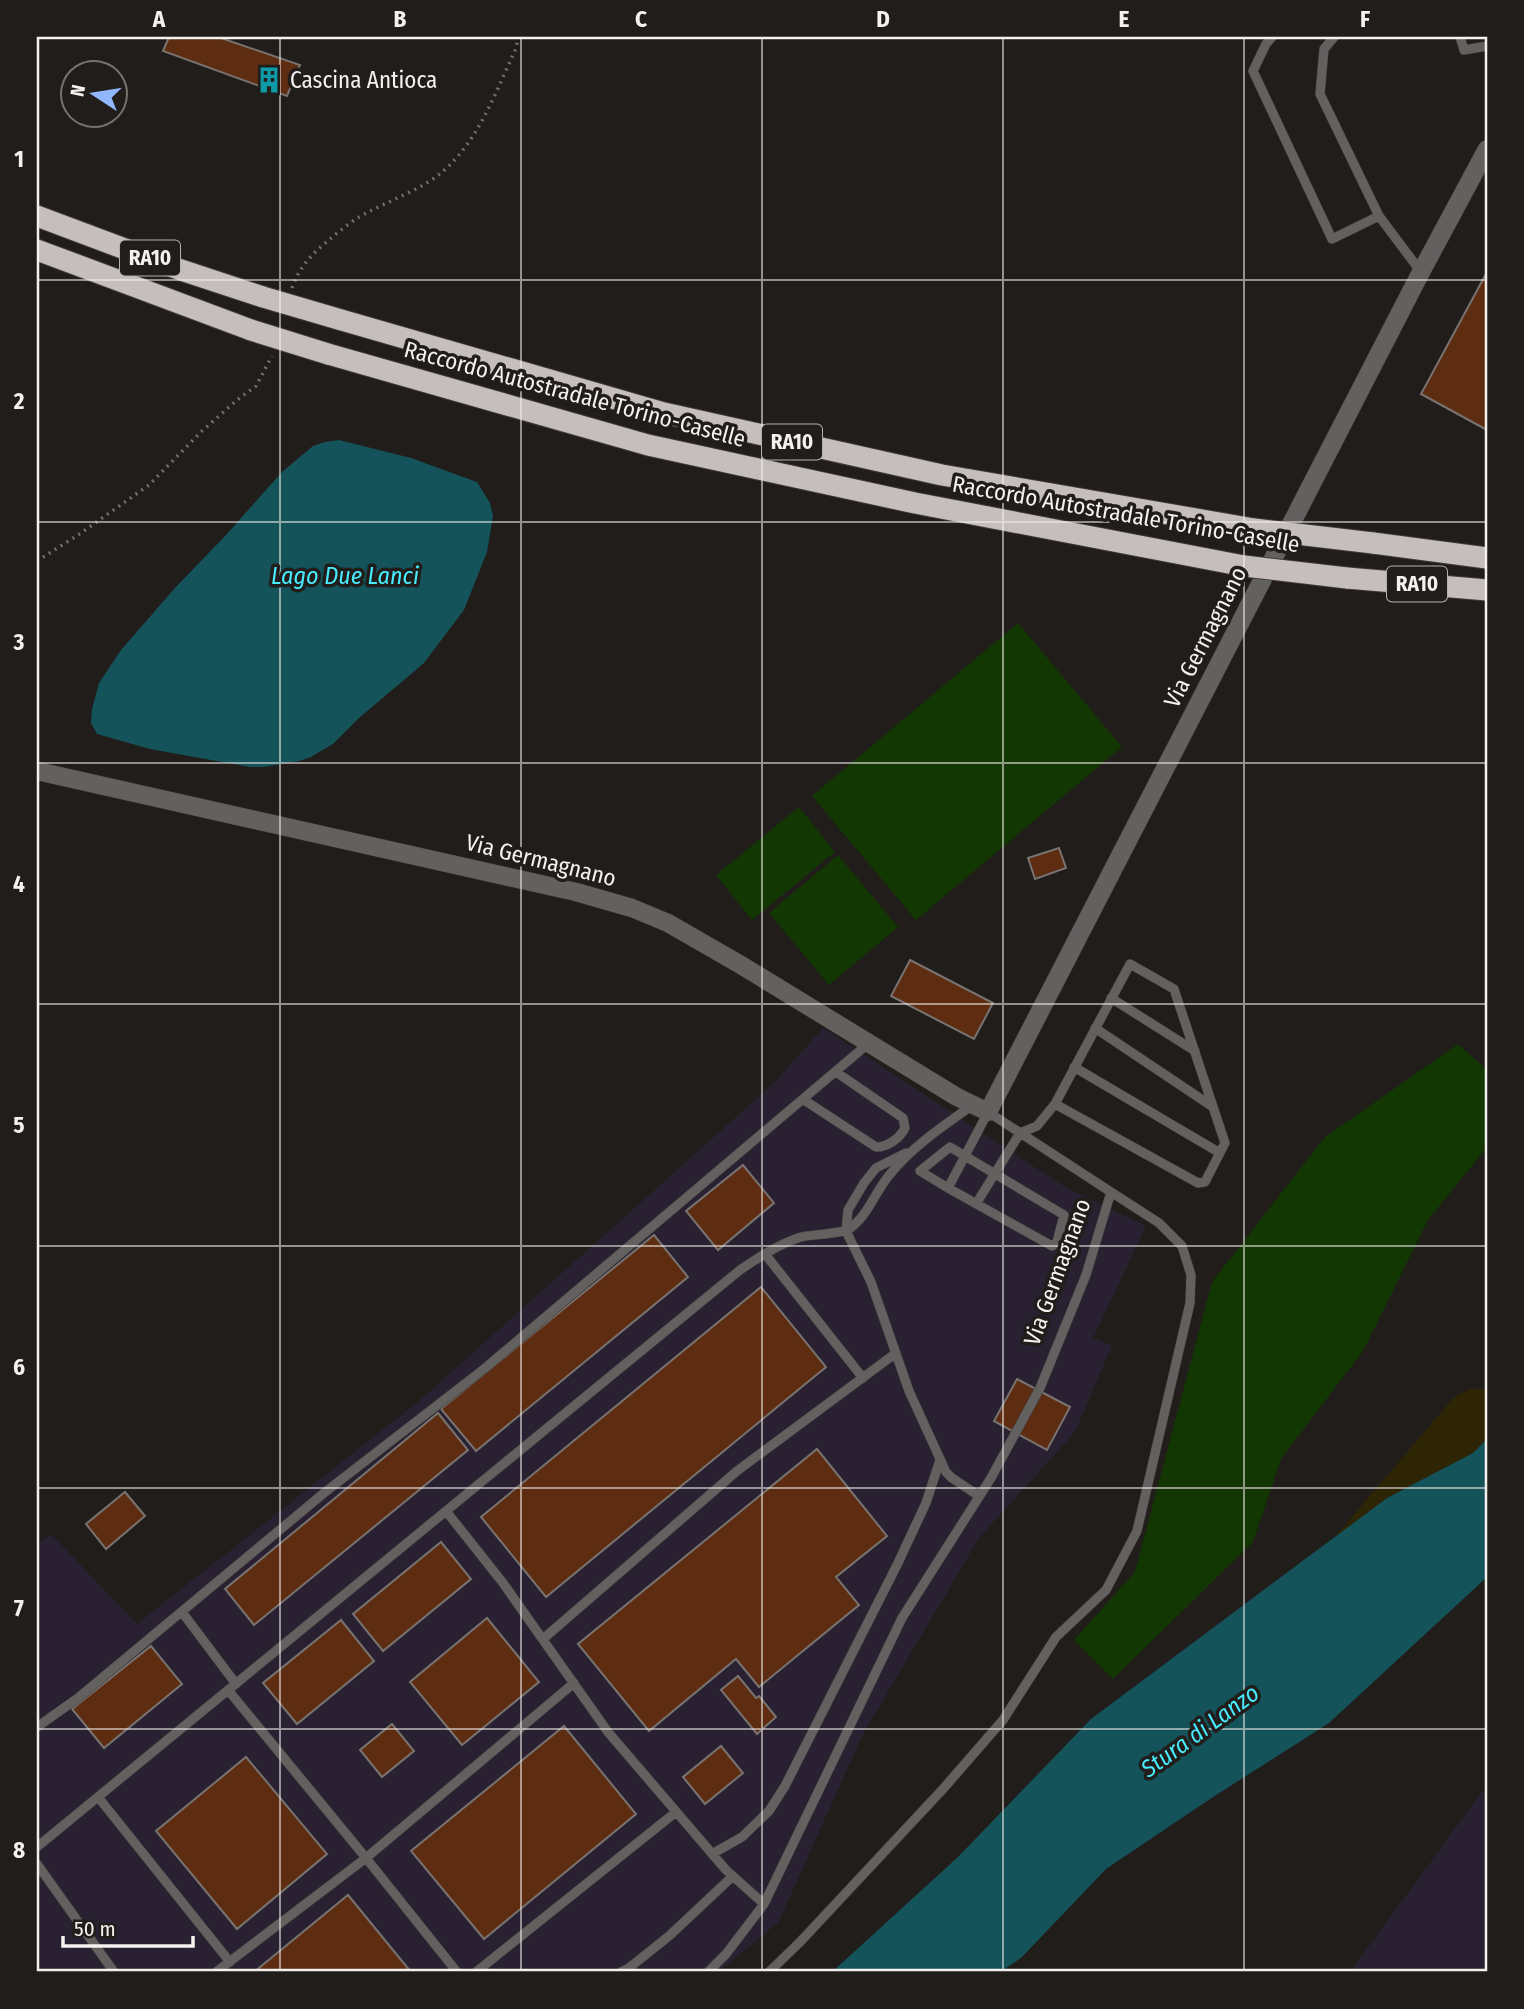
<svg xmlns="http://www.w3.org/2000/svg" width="1524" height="2009" font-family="'Fira Sans Condensed',sans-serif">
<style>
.industrial{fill:#292131}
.green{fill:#123702}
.sand{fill:#2d2504}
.water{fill:#14535a}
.building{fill:#5e2d11;stroke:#787370;stroke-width:2}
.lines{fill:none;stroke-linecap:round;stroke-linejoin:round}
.lane-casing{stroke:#3f3b39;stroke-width:10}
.street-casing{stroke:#3f3b39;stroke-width:19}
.highway-casing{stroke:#3f3b39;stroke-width:23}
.path{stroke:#726f6d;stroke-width:3.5;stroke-dasharray:2 5;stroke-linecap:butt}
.lane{stroke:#636060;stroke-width:9}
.street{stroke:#636060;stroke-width:18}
.highway{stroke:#c5bebc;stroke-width:21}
.highway-bridge-casing{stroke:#3f3b39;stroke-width:23;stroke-linecap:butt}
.highway-bridge{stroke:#c5bebc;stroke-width:21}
.grid{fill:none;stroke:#f4f1ef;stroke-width:2;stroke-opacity:0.55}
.labels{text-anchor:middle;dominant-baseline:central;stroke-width:7;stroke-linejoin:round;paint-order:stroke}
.shield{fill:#211d1b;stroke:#b5b1af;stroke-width:2}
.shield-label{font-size:21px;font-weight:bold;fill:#f4f1ef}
.poi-label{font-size:23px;fill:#f4f1ef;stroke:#211d1b;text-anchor:start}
.street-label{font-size:23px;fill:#f4f1ef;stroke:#211d1b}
.water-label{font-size:24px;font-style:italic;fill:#47edff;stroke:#211d1b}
.neatline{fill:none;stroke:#f4f1ef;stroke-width:2.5}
.grid-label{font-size:23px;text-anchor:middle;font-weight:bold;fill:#f4f1ef}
</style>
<rect width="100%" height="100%" fill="#211d1b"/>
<path class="industrial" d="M823,1028l242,159 81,39 -53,112 19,7 -37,87 -96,106 -116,196 -85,189 -60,49h-681v-427l14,-11 86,90 282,-223 355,-318z
M1487,1785v187h-137z"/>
<path class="green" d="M1018,623l104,124 -206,173 -104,-124z
M799,807l36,45 -83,68 -36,-45z
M838,855l60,72 -69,58 -60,-72z
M1458,1044l29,26v77l-59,73 -65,131 -82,108 -28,83 -140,137 -39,-39 61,-68 77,-290 113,-145z"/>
<path class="sand" d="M1472,1388l15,2v49l-14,14 -86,45 -52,39 118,-139z"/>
<path class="water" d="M339,440l72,18 66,24 13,21 3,13 -6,36 -23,58 -40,53 -65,55 -26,26 -22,13 -12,4 -36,6h-13l-100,-18 -53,-15 -6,-11 1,-14 7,-26 22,-33 53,-61 52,-54 56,-63 31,-26 12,-4z
M1487,1439v138l-158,146 -119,76 -104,70 -85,89 -21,14h-168l126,-115 133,-138 296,-221 86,-45z"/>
<path class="building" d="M169,37h49l82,28 -13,31 -124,-45z
M1487,272v158l-66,-36z
M1059,848l7,20 -31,11 -7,-21z
M910,960l83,43 -19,36 -83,-43z
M743,1165l31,38 -56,47 -32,-39z
M654,1235l34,42 -212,174 -35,-42z
M761,1287l65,80 -280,230 -65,-80z
M1017,1379l53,28 -23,43 -53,-29z
M438,1413l30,37 -214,175 -29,-36z
M817,1449l70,87 -51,41 23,28 -100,82 -23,-28 -87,72 -71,-87z
M125,1492l20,24 -39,33 -20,-25z
M441,1542l30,37 -88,72 -30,-37z
M487,1618l52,64 -77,63 -52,-63z
M341,1620l33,41 -77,63 -34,-41z
M151,1646l31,38 -78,64 -32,-39z
M738,1676l18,22 3,-2 17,21 -19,17 -36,-44z
M392,1724l22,27 -32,26 -22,-27z
M564,1726l72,88 -152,125 -73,-88z
M721,1746l22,27 -38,31 -22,-27z
M246,1757l81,97 -90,75 -81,-98z
M348,1895l63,77h-157z"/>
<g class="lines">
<g class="lane-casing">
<path id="lane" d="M1272,37l-6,7 -13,27 79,168 47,-23 -59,-122 4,-45 10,-12
M1460,37l4,13 23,-4
M1379,216l42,56
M1111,998l84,53
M1095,1028l118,79
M1074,1067l146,86
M804,1100l72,47c12,0 24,-9 29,-19l-2,-10 -67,-46
M906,1153l-30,15 -12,15 -16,27 -2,21 25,51 38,109 37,81 6,6 27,18
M965,1156l99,59 -7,27 -5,4 -104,-58z
M976,1204l44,-71 17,-7 18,-22 75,-140 44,25 51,154 -20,39 -7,1 -143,-79
M765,1254l98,124
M182,1612l54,72
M543,1639l194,-168 159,-118
M37,1727l41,-29 246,-205 160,-124 385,-326
M98,1797l132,165
M37,1847l409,-336
M712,1854l30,-17 27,-26 16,-25 112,-221 29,-62 14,-43
M37,1864l77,108
M764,1904l-38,-34 -118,-138 -105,-149 -57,-72 294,-241c19,-13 39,-26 61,-33 12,-3 41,-3 48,-8 20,-14 26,-38 42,-56 23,-28 54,-48 83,-69
M216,1972l150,-114 -138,-168
M457,1972l-91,-114 208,-175
M476,1972l200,-160
M621,1972l8,-4 40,-32 64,-60
M708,1972l18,-18 38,-50 138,-286 89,-140 49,-90 46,-113 25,-83 -123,-80 -23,44 -15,-9 -30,24 28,17
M769,1972l31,-30 143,-153 60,-69 53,-83 50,-47 31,-59 53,-228 1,-28 -9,-29 -23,-23 -48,-31"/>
</g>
<g class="street-casing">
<path id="street" d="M37,771l539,121 56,16 36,15 73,42 216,132 31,15 433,-840 66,-123"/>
</g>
<g class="highway-casing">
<path id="highway" d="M37,216l144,54 82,27
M37,250l214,80
M338,319l326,94 278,62 312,54
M328,354l320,91 267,58 329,63
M1373,543l114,15
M1347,578l140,12"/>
</g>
<path class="path" d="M292,288c6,-18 17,-31 31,-43 12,-10 24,-21 38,-29 26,-15 56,-24 80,-43 38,-32 55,-82 76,-127v-9
M37,561l44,-28 68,-48 53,-54 35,-31 19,-14 16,-30"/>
<use href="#lane" class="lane"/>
<use href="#street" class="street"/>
<use href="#highway" class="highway"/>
<g class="highway-bridge-casing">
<path id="highway-bridge" d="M263,297l75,22
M251,330l77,24
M1254,529l119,14
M1244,566l103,12"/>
</g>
<use href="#highway-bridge" class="highway-bridge"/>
</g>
<path class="grid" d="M280,37v1935M521,37v1935M762,37v1935M1003,37v1935M1244,37v1935M37,280h1450M37,522h1450M37,763h1450M37,1004h1450M37,1246h1450M37,1488h1450M37,1729h1450"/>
<defs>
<g id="building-bare" transform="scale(2.1)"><path d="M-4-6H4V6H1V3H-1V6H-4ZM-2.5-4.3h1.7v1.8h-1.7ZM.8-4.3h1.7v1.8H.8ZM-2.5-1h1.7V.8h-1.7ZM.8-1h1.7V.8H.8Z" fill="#0f9aa8" stroke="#211d1b" stroke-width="2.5" paint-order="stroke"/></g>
</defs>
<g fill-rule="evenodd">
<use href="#building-bare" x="269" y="80"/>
</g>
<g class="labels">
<g class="shield">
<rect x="120" y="240.5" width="60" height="35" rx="5"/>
<rect x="762" y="424.5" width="60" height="35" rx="5"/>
<rect x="1387" y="566.5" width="60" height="35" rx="5"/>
</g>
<g class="shield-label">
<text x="150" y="258">RA10</text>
<text x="792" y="442">RA10</text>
<text x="1417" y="584">RA10</text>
</g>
<g class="poi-label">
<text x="290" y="80">Cascina Antioca</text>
</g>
<g class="street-label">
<text transform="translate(575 394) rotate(15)">Raccordo Autostradale Torino-Caselle</text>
<text transform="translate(1126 514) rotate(10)">Raccordo Autostradale Torino-Caselle</text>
<text transform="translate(1205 637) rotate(-63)">Via Germagnano</text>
<text transform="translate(541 860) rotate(14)">Via Germagnano</text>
<text transform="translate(1057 1272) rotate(-70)">Via Germagnano</text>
</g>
<g class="water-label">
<text x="345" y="576">Lago Due Lanci</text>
<text transform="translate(1200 1731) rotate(-36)">Stura di Lanzo</text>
</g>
</g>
<rect width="1524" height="2009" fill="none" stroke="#211d1b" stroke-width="77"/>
<g transform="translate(94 94) rotate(282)"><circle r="33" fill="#211d1b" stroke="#757270" stroke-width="2"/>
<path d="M0-5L12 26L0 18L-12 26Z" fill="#92b7fd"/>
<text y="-10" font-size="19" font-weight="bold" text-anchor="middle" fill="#f4f1ef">N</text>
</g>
<path d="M63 1936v10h130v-10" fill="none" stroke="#f4f1ef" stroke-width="3.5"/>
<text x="74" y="1936" font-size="21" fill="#f4f1ef" stroke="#211d1b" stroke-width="5" paint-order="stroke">50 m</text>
<rect x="38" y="38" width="1448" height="1932" class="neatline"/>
<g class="grid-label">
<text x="159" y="27">A</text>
<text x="400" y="27">B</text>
<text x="641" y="27">C</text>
<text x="883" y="27">D</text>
<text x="1124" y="27">E</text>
<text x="1365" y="27">F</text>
<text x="19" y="167">1</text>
<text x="19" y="409">2</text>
<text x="19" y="650">3</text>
<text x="19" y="892">4</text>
<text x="19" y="1133">5</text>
<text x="19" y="1375">6</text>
<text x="19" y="1616">7</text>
<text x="19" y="1858">8</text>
</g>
</svg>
